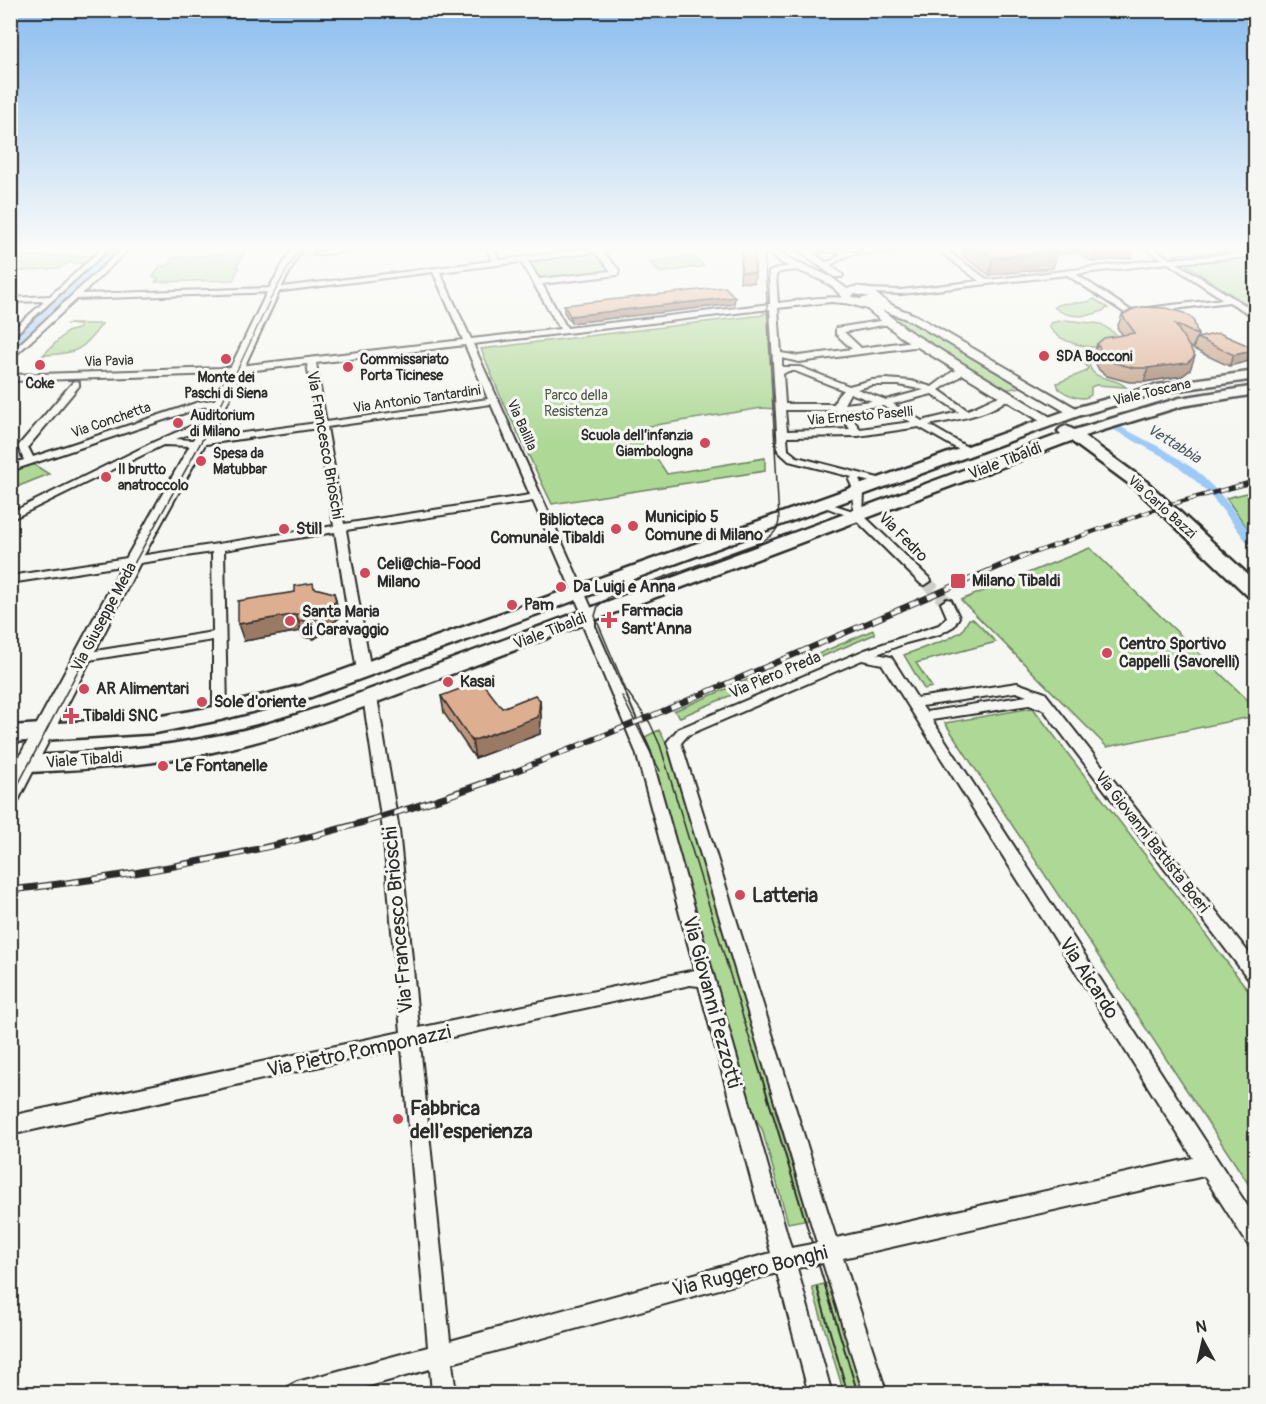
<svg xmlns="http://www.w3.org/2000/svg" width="1266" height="1404" font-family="Pangolin,sans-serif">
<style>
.green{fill:#aed896;stroke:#6c8260;stroke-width:1.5}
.water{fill:#9cc9f6;stroke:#6f8aa5;stroke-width:1.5}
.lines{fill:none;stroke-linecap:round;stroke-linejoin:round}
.canal{fill:#9cc9f6;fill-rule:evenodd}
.street-tunnel-far1{stroke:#cdcdca;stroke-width:8;stroke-dasharray:8 4;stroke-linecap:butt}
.street-tunnel{stroke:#cdcdca;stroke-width:13;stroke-dasharray:13 7;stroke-linecap:butt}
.street-casing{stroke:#2b2b2b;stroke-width:4}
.secondary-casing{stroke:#2b2b2b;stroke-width:4}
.primary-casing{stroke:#2b2b2b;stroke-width:5}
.street{fill:#f6f6f2;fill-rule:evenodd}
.secondary{fill:#f6f6f2;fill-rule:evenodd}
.primary{fill:#f6f6f2;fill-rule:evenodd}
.tram-far1{stroke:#2b2b2b;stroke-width:1.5}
.tram{stroke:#2b2b2b;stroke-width:2}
.rail-far2-casing{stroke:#2b2b2b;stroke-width:4.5}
.rail-far1-casing{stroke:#2b2b2b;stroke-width:6}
.rail-casing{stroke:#2b2b2b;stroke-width:7}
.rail-far2{stroke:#f6f6f2;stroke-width:3;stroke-dasharray:8;stroke-linecap:butt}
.rail-far1{stroke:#f6f6f2;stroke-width:4;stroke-dasharray:10;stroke-linecap:butt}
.rail{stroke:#f6f6f2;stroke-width:4.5;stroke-dasharray:14;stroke-linecap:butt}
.wall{fill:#bf967c;stroke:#2b2b2b;stroke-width:1.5}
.shaded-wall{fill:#9b7a65;stroke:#2b2b2b;stroke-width:1.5}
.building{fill:#deae90;stroke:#2b2b2b;stroke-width:1.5}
.poi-dot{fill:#d1495b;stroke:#f6f6f2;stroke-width:2}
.labels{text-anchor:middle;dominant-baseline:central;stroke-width:6;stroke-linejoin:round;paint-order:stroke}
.far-poi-label{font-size:14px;font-weight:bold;fill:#2b2b2b;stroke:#f6f6f2;text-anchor:start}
.far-street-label{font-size:14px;fill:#2b2b2b;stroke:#f6f6f2}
.far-park-label{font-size:14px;fill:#4c5646;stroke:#f6f6f2}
.far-water-label{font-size:15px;font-style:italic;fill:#4d5a68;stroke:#f6f6f2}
.street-label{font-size:16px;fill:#2b2b2b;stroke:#f6f6f2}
.poi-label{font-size:16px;font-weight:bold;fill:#2b2b2b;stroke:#f6f6f2;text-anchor:start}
.near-poi-label{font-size:20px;font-weight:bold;fill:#2b2b2b;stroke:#f6f6f2;text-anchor:start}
.near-street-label{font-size:20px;fill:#2b2b2b;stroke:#f6f6f2}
</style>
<rect width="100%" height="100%" fill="#f6f6f2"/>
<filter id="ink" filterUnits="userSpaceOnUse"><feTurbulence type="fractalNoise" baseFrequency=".0167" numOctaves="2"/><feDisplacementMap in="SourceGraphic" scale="12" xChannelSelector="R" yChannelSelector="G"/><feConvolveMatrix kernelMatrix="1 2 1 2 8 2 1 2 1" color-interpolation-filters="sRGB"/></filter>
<g filter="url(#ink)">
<path class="green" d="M12,247h19l-6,9h70l-15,9 2,-2h-14l-9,5 -46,4 -2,-1z
M1255,248v62l-67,-44v-2l-14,-9z
M245,252l-9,15 3,1 -6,12 -78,2 4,-4 -6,-1 7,-11 9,-1 4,-7z
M594,252l15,17 -4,3 -60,7 -6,-2 -9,-14 4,-3z
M692,256l12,10 -44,7 -11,-11z
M1094,299l14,9c-15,9 -40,12 -54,-1 12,-8 28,0 40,-8z
M882,310l19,4 120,70v3l-18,3 -112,-69z
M763,313l8,1 6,95 -15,-1 -125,20 30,46 98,-16v13l-213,33 -50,-104 -21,-51 282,-34z
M1065,320l36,4 19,13c-4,3 -9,7 -13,8 -16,6 -50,-3 -58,-19l2,-3z
M66,324h36c-20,26 -24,30 -59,31l24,-23 13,-4 -2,-3z
M1080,351l9,3c-3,30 22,20 37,33l-30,-2 -5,2v8c-9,7 -23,0 -32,-6l-2,-6 28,-11 3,-4 -9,-13z
M33,464l16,10 -35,14 4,4 -7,3v-23z
M1255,491h1l-1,48 -29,-41z
M1090,548l165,159v9l-148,31 -146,-147z
M969,619h4l23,23 -80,21 16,24 -8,2 -20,-34 44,-16 14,-8z
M873,630l2,4 -195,83 -6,-6 99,-42 4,3z
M1033,708l222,291v195l-310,-471z
M659,730l8,14 114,364 -6,2 34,109 -21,4 -26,-94 -8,-13 -111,-378z
M832,1282l35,111h-23l-32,-106z"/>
<path class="water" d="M113,247h11l-113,106v-12z"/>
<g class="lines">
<path class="canal" d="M1117,425l48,25 32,21 24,24 35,44v11l-4,-1c-19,-25 -38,-53 -63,-74 -22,-19 -50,-31 -75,-45v-4z"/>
<path class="street-tunnel-far1" d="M302,254l15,-1"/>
<path class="street-tunnel" d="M925,581l22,22"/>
<g class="street-casing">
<path id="street" d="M104,247h7l-101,92v-7l35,-31 -35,1v-4l40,-2z
M124,247h7l-49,47 192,-6 218,-27 -6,-14h8l5,13 104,-13h21l-22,4 17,19 -1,5 -76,9 25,44 203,-24 -1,-32 9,-4 24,-3h3v4l-25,3 -4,3 2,28c20,-2 63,-11 80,-1l-4,2 -23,-2 -53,6 3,45 18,3 53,-7 -16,-15v-6l50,-8h3v4l-45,8 17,16 60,-8 4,3 -4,3 -122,16 -17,-4v9h18l49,19 23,-6 14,-1 25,2 21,6 20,-15 13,-5 4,3c-9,7 -20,13 -30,20l28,20c11,-3 33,-17 42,-16l2,2c-19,19 -57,24 -82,29l43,25v4l-4,1 -49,-28 -61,9 -71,1 1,13 9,7 89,23v4l-4,1 -23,-6 5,12 -1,24 66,63 2,3 -6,4 -4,-1 -67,-66 -37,-14 5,-3 31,10 1,-20 -5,-11 3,-3 -63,-16 -11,-10 -8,-142 -297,35 122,272v10l55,126 141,496 26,-5 -150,-501 11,-13 187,-79 74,-25 8,-8 -6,-14 6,-4 4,1 8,17 -5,9 -14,8 -34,9 -29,11 14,3 26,41 100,-15 28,10 211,269v21l-6,-2 -207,-272 -14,-4 -97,15 324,499v30l-7,-3 -45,-70 -361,82 44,136h-23l-41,-131 -26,5 35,126h-23l-32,-121 -325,90 4,31h-24l-2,-25 -89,25h-55l3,-8 8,-4 131,-35 -26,-299 -392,87v-19l391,-84 -18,-202 -20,-133 2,-3 5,-2 7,5 22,133 20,198 276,-58 -59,-218 -53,-126v-10l-50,-115 -187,29 25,141 -7,4 -7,-4 -22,-139 -111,18 3,163 -7,5 -7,-5v-73l-130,21 -6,-4 6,-4 130,-21 -1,-80 -202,31v-7l324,-50 -16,-98 -126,18 -29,-1 -153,75v-7l146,-72 33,-14 19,-5 5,3 -37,14 16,1 125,-17 -10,-59 -86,10 -211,7v-6l211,-7 242,-28 -30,-68 -159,20 -197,7 -67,61v-7zM595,252l16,19 -72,8 -11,-18zM521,262l39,67 -89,10 -31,-67zM465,345l23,54 -162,23 -10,-59zM788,371h7l48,19 -6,7 -3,7h-49l-2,-30zM872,385h27l25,5 -38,10 -29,-11zM850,393l22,8 -28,3zM932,394l27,18 -37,9 -29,-17zM491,404l39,91 -186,29 -17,-97zM883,406l28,16 -51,7 -15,-20zM785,410h50l15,19 -63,2zM862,660l20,4 311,494 -357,80 -155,-495 7,-8zM1016,692l11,4 -101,16 -4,-6zM690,985l9,1 72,267 -321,88 -30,-297z
M353,247h24l-60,8 -4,-2z
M840,247l-1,2 8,3 71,-5c-20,11 -49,1 -71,9 -10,4 -14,11 -26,11v-4l10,-2 10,-7 -9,-3 -28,1 -4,-2 4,-2z
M934,247h8l46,33 174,-21 -18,-12h8l18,12 86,-7v4l-79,7 79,49v6l-27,-16 -101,13 -61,-40 -166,19 -33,-1 -4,-2 4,-2 33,1 78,-9zM1168,263l55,36 -93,11 -54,-36z
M76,381l3,1v4l-51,61 5,10 166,-55 21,-3 5,3 -5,3 -17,2 -193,64v-7l14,-4 -6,-13 1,-2 54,-63z"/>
</g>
<g class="secondary-casing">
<path id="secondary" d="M293,247h10l-23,43 -55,118 -81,147 -123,240 -3,6 -8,2v-29l118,-219 83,-147 57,-118z
M762,247h11l16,11 42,19 16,12c21,-8 28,6 43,15 8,5 19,8 27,12l166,96 -2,3h-10l-162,-95 -27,-10 27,21 148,90 -2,3h-10l-144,-87 -34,-28 -20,-6 -14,-16 -10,-6 -42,-18zM855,294l14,3 -10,2 -8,-3z
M794,247h12l37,28 -1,2h-8z"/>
</g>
<g class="primary-casing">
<path id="primary" d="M1256,371v8l-98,14 -77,22 -770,282 -91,23 -64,13 -146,9v-16l146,-9 64,-11 79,-20 772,-277 86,-24z
M1256,386v8l-74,12 -98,30 63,46 109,100v17l-7,-2 -113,-108 -65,-48 -694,261c-58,22 -118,42 -180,53 -61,12 -124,15 -187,18v-16c71,-4 142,-7 211,-22 49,-10 95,-26 142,-43l698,-258 -3,-3 3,-3 5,-2 8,4 106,-32z"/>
</g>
<use href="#street" class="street"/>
<use href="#secondary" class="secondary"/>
<use href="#primary" class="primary"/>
<path class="tram-far1" d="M622,696l38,75
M10,800l126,-240 81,-147 53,-113 30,-53
M754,1053l-94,-308 -10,-22 -24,-33 -31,-74 3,-10 11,-9 149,-54c11,-5 20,-10 21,-23l-15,-273"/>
<path class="tram" d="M754,1052l104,342
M817,1287l31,107"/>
<g class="rail-far2-casing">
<path id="rail-far2" d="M1022,557l143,-51 91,-25"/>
</g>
<g class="rail-far1-casing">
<path id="rail-far1" d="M504,776l145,-59 377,-162"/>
</g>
<g class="rail-casing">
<path id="rail" d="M10,890c171,-19 337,-54 498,-116"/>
</g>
<use href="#rail-far2" class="rail-far2"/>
<use href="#rail-far1" class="rail-far1"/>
<use href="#rail" class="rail"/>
</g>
<path class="wall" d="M965,247h170l-4,11 -38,4 -17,-10 -17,2 -2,-1 -4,15 -64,7 -26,-19z
M742,249l13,24 -1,10 -14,-1z
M734,304l-163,19 -7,-11v-7z
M1142,307l56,28 -6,13 -2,-1v23l-8,6 -38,6h-15l-22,-6 -8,-6 -6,-12 4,-14 26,-9 -6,-7 5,-13z
M1197,338l59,11v6l-3,5 -24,6 -36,-17z
M315,588l19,5 6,24 -9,8 -10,3 1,6 -8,5 -11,-2 -2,-6 -57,10 51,-49z
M441,696l61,12 38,-8 1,17 -1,17 -65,24 -31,-45z"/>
<path class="shaded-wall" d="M562,247h23l-23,3z
M1060,247h17l-1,5 -17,2z
M1097,247h38l-4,11 -38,4z
M1058,251l-5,17 -64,7 4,-17z
M735,297l-1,7 -163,19 -1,-7z
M1256,350v5l-3,5 -24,6 5,-11z
M1195,356l-5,14 -8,6 -38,6 4,-14z
M334,593l6,24 -9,8 -10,3 1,6 -8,5 -4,-17 7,-10z
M297,614l4,17 -57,10 -6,-17z
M540,700l1,17 -1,17 -65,24 -3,-17z"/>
<path class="building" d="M978,247h74l6,4 -65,7z
M742,249h13v24l-14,-1z
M725,287l10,10 -165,19 -6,-11z
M1142,307l24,1 18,5 9,6 5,16 -23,-11 20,32 -8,7 -39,5h-14l-22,-6 -8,-6 -7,-12 7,-6 31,-5 -13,-18 11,-6z
M1219,333l37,16v1l-22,5 -37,-17z
M313,583l1,5 20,5 2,8 -9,7 -10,4v5l-7,5 -12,-2 -1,-6 -59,10v-23l57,-9v-6z
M481,681l21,27 33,-13 5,5 -2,17 -66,24 -31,-45z"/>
</g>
<linearGradient id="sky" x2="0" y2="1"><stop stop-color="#89bcee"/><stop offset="0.56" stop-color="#fbfbf9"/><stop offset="1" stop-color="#fbfbf9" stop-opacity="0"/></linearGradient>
<rect width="1266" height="444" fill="url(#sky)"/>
<g class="poi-dot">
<circle cx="1044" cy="356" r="6"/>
<circle cx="226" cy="359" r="6"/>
<circle cx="40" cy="365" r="6"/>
<circle cx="348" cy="367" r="6"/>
<circle cx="178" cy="423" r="6"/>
<circle cx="705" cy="443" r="6"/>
<circle cx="201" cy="461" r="6"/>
<circle cx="106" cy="477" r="6"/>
<circle cx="633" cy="526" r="6"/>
<circle cx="284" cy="529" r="6"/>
<circle cx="616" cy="529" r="6"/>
<circle cx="365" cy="573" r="6"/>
<rect x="950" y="573" width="16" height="16" rx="3"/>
<circle cx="561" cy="587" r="6"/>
<circle cx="512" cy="605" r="6"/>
<path d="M606 611h6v6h6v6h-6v6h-6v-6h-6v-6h6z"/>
<circle cx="290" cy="621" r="6"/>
<circle cx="1107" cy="653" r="6"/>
<circle cx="448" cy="682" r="6"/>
<circle cx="84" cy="689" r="6"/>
<circle cx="202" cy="702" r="6"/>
<path d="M68 707h6v6h6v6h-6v6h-6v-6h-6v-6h6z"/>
<circle cx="163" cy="766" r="6"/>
<circle cx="740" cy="895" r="6"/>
<circle cx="398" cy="1119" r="6"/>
</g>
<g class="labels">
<g class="far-poi-label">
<text x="1056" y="356">SDA Bocconi</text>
<text x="360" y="359">Commissariato<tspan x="360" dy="16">Porta Ticinese</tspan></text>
<text x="226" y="377" text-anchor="middle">Monte dei<tspan x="226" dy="16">Paschi di Siena</tspan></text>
<text x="40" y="383" text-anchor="middle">Coke</text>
<text x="190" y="415">Auditorium<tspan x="190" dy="16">di Milano</tspan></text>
<text x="693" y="435" text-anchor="end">Scuola dell’infanzia<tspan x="693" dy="16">Giambologna</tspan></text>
<text x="213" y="453">Spesa da<tspan x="213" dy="16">Matubbar</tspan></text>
<text x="118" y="469">Il brutto<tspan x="118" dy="16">anatroccolo</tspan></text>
</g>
<g class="far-street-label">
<text transform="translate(109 361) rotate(-2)">Via Pavia</text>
<text transform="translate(1152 392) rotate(-13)">Viale Toscana</text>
<text transform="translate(417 399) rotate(-8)">Via Antonio Tantardini</text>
<text transform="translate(860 416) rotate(-5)">Via Ernesto Paselli</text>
<text transform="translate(111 420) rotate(-19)">Via Conchetta</text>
<text transform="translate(522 425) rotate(66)">Via Balilla</text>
<text transform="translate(1162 507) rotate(42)">Via Carlo Bazzi</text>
</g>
<g class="far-park-label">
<text x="576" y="395">Parco della<tspan x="576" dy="16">Resistenza</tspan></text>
</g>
<g class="far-water-label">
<text transform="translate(1174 444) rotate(32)">Vettabbia</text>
</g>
<g class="street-label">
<text transform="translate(325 445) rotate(80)">Via Francesco Brioschi</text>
<text transform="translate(1005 461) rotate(-21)">Viale Tibaldi</text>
<text transform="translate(903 537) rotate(45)">Via Fedro</text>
<text transform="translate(104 617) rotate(-62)">Via Giuseppe Meda</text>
<text transform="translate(550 631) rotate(-21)">Viale Tibaldi</text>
<text transform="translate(775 675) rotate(-23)">Via Piero Preda</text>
<text transform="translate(84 760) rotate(-4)">Viale Tibaldi</text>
<text transform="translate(1152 842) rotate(52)">Via Giovanni Battista Boeri</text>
</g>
<g class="poi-label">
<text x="645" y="517">Municipio 5<tspan x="645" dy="18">Comune di Milano</tspan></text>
<text x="604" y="520" text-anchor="end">Biblioteca<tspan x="604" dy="18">Comunale Tibaldi</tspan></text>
<text x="296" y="529">Still</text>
<text x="377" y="564">Celi@chia-Food<tspan x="377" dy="18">Milano</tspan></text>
<text x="972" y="581">Milano Tibaldi</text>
<text x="573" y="587">Da Luigi e Anna</text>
<text x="524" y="605">Pam</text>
<text x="621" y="611">Farmacia<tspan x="621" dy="18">Sant'Anna</tspan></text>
<text x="302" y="612">Santa Maria<tspan x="302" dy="18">di Caravaggio</tspan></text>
<text x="1119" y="644">Centro Sportivo<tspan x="1119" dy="18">Cappelli (Savorelli)</tspan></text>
<text x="460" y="682">Kasai</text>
<text x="96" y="689">AR Alimentari</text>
<text x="214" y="702">Sole d'oriente</text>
<text x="83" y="716">Tibaldi SNC</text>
<text x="175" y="766">Le Fontanelle</text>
</g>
<g class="near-poi-label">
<text x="752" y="895">Latteria</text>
<text x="410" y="1108">Fabbrica<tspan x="410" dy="23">dell'esperienza</tspan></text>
</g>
<g class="near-street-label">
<text transform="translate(398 920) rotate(-95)">Via Francesco Brioschi</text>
<text transform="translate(1089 978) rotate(57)">Via Aicardo</text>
<text transform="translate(712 1002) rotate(75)">Via Giovanni Pezzotti</text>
<text transform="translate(359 1051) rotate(-12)">Via Pietro Pomponazzi</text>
<text transform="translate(750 1271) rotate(-14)">Via Ruggero Bonghi</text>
</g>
</g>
<rect width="1266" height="1404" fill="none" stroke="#f6f6f2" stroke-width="36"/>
<rect x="18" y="18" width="1230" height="1368" fill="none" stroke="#2b2b2b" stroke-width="2" filter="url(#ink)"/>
<g transform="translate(1203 1341) rotate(352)" stroke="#f6f6f2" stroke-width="4.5" paint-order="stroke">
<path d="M0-4.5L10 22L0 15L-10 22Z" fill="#2b2b2b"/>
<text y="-9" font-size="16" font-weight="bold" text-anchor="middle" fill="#2b2b2b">N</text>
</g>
</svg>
